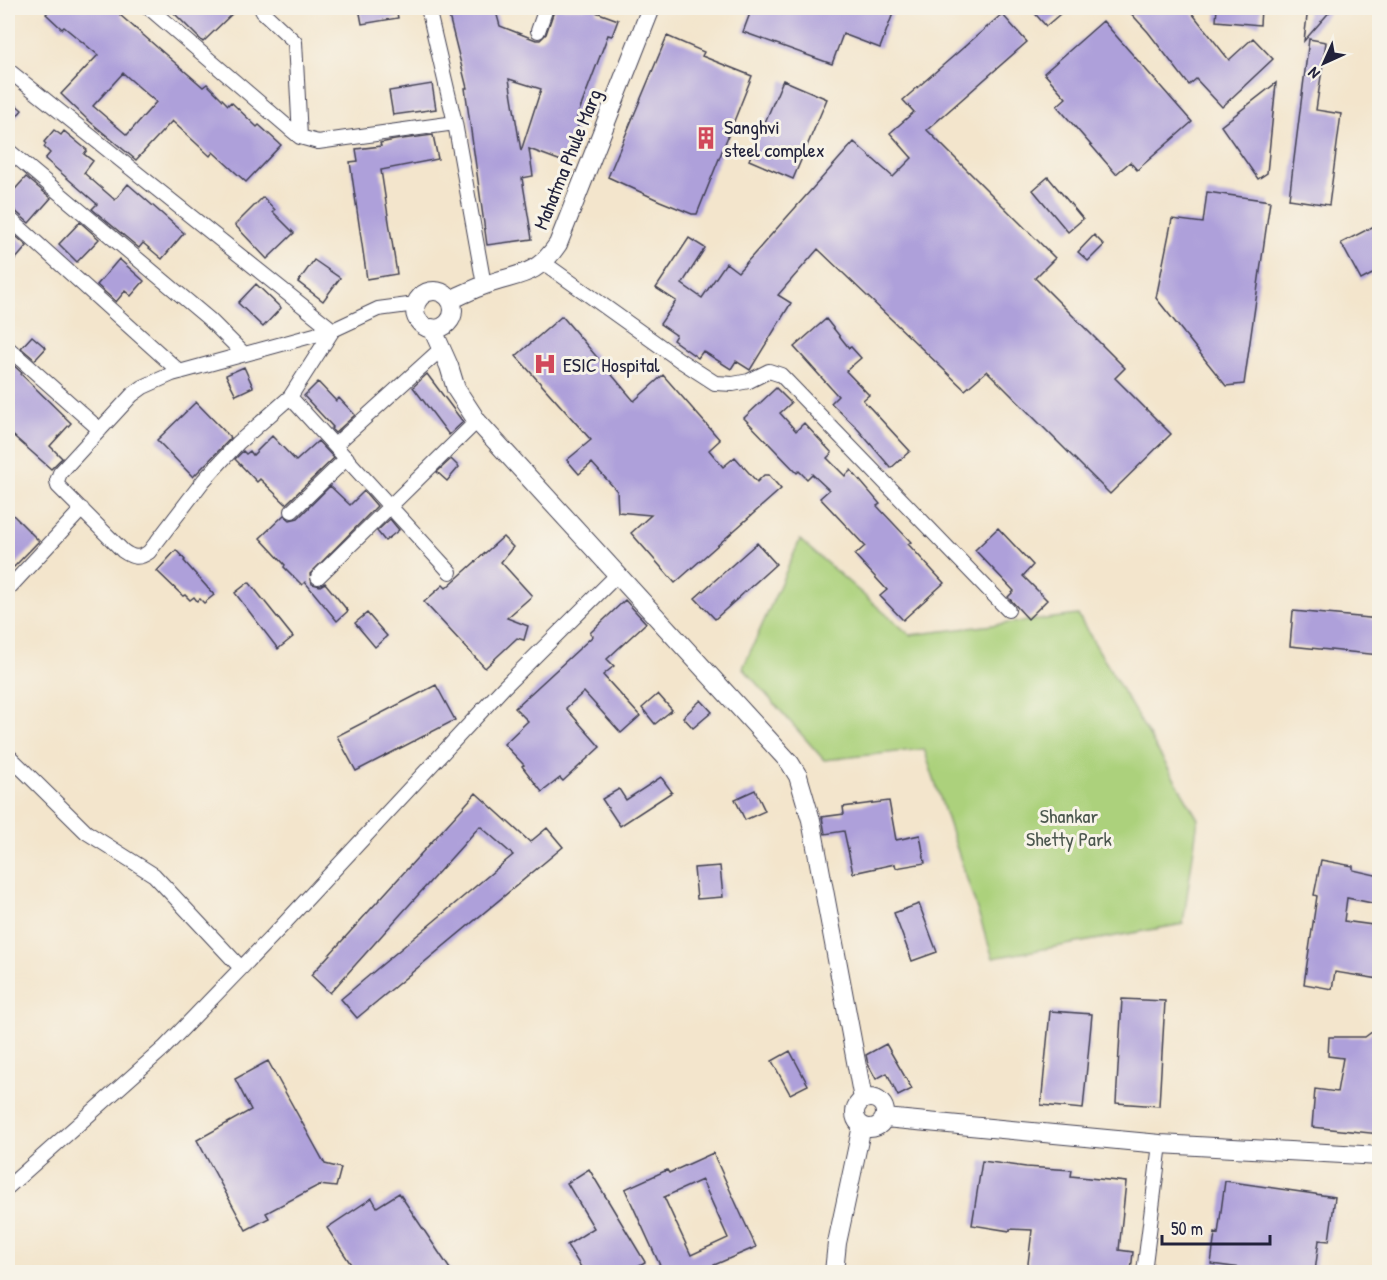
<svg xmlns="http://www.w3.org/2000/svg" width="1387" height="1280" font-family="'Patrick Hand',sans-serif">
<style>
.green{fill:#acd17b;stroke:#677a5b;stroke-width:1.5}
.building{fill:#aea0da;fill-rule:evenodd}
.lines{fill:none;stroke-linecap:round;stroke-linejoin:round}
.minor-casing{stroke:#413f51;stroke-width:16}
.tertiary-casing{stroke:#413f51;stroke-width:20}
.minor{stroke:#fff;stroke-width:14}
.tertiary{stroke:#fff;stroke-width:18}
.labels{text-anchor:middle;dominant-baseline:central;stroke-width:6;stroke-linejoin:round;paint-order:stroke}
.poi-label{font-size:20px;fill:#22223b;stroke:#f7f3e8;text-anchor:start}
.street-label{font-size:20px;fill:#22223b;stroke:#f7f3e8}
.park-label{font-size:20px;fill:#4b574e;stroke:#f7f3e8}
</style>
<rect width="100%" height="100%" fill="#f7f3e8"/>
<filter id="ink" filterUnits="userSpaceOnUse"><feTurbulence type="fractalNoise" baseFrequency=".0167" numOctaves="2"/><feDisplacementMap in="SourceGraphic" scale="12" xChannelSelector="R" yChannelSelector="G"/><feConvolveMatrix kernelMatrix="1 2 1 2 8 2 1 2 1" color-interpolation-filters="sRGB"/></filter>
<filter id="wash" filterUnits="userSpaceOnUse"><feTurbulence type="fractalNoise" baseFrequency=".008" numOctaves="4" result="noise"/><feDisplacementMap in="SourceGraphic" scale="24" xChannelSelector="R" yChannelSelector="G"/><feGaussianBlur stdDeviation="1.35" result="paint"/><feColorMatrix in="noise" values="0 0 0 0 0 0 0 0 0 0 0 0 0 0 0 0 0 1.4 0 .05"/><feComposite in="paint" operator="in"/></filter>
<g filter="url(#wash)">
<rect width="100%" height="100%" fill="#f3e5cc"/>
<path class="green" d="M800,540l110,95 168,-20 120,204 -15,105 -190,34 -69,-209 -100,11 -81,-92z"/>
<g id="blocks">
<path class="building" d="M52,8h75l-7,7 83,72 4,-3 21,21 3,-3 26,25 2,-2 22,20 -35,37 -33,-30 -3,4 -38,-35 -36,39 -48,-40 -27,-26 37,-39 -34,-28 -2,2 -16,-15zM123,73l33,29 -29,33 -34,-29z
M169,8h69l-35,34z
M359,8h37l2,10 -36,6z
M447,8h48l5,18 36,14h4l6,-6 9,-26h43l-2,4 22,8 -6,16 -4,-1 -31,82 4,1 -17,44 -35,-13 4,27 -11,2 10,61 -45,6 -22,-157h2zM509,79l32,10 -20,62z
M752,8h143l-15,40 -37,-14 -11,30 -89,-32z
M1030,8h37l-21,18z
M1126,8h62l41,52 24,-22 20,21 -51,48 -26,-28 -7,6 -41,-53z
M1217,8h44l-1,17 -44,-4z
M1308,8h25l-29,33z
M1002,14l25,28 -100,88 128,128 -20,20 90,90 -10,10 56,56 -61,60 -123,-123 -22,19 -147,-141 -40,46 13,8 -41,67 -14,-9 -5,8 -28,-18 -5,7 -25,-18 3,-5 -16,-11 16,-23 -20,-13 33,-50 16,10 -23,36 20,14 24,-35 12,9 116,-130 39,35 19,-19 -22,-25 24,-21 -11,-12z
M1103,21l89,101 -55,48 -7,-8 -14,12 -59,-68 9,-8 -22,-25z
M667,36l37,16 -2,4 50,20 -55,138h-5l-32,-13 -52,-24z
M1309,39l17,3 -10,68 25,4 -12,91 -40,-6z
M783,80l44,19 -34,80 -44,-19z
M1276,83l-9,90 -9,6 -37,-53z
M432,84l4,25 -43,6 -4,-24z
M8,98l14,12 -14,17z
M54,130l7,5 3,-4 23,19 -3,4 9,7 -9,12 31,27 13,-16 56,49 -22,26 -19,-16 -4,5 -47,-39 5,-5 -52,-45 5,-6 -6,-6 2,-3 -2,-2z
M433,135l5,24 -57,11 16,104 -30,5 -17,-117 8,-1 -2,-12 25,-3 -1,-3 15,-3z
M26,177l25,21 -22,25 -15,-13 -6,-2v-11z
M1048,177l35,42 -15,13 -35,-42z
M1207,192l63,9 -26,183 -18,2 -70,-88 16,-79 31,4z
M263,197l12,13 -2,2 21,21 -27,26 -32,-34z
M80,222l19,17 -22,23 -18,-18z
M1380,223v47l-19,10 -20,-37z
M8,229l19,17 -19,22z
M1094,235l10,10 -16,16 -10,-9z
M119,259l25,22 -13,15 -6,-5 -9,11 -19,-17z
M314,260l26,18 -17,23 -25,-19z
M256,284l25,24 -18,19 -25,-24z
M562,316l72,85 29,-26 57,65 -11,10 14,17 12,-10 22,25 7,-7h5l12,14 -106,94 -44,-50 20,-18 -33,-3 -1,-21 -25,-28 -13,11 -12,-14 24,-20 -75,-84z
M826,319l23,29 2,-1 10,11 -15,13 23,24 -6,5 47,51 -19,17 -36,-42 -24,-23 7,-7 -44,-49z
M32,336l14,12 -11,12 -14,-12z
M11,363l11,10 -1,1 50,49 -21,23 12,12 -11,11 -43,-38v-65z
M244,367l9,20 -17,8 -10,-20z
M427,374l36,48 -14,13 -36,-48z
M318,382l18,19 3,-3 16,17 -20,18 -4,-4 2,-2 -29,-31z
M776,388l15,15 -11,10 16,18 8,-8 28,30 -5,5 18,18 6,-6 29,34 -3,2 34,36 -3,2 36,39 -41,37 -23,-24 7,-6 -32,-35 10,-9 -45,-48 9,-8 -17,-16 -5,5 -8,-8 -2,2 -53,-55z
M196,402l35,36 -38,39 -36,-37z
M272,436l24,25 22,-20 16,17 -48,46 -26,-25 -3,3 -22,-23 8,-8 3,3 4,-3 3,4z
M451,459l8,8 -12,14 -10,-9z
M330,486l20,19 14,-14 13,15 -67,68 2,10 8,2 5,-3 23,28 -11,10 -32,-39 -3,3 -18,-18 1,-2 -25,-27 24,-23 6,5 8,-2z
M8,510l31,31 -25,26 -6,-6z
M390,519l9,11 -14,11 -8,-10z
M998,528l35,37 -10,11 24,24 -19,19 -20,-22 6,-6 -39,-41z
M503,537l10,10 -12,15 31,34 -25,22 21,8 -4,14 -7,-2 -32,30 -61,-66 19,-17 3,3z
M757,543l19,21 -61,55 -20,-21z
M176,550l9,10 -1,1 30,34 -10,8 -4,-4 -3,2 -3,-4 -4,3 -5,-5 -2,1 -26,-25z
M249,582l44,55 -15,12 -43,-56z
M625,600l21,23 -39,36 7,7 -11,9 37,41 -19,17 -37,-41 -18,16 34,39 -37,34 -3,-3 -18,14 -20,-26 2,-1 -20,-21 24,-23 -13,-13 78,-72 -3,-3z
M1293,611l87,8v36l-90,-9z
M367,613l20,23 -12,11 -20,-24z
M436,685l19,35 -99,51 -19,-35z
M658,694l14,16 -17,14 -13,-16z
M701,700l11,12 -19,16 -10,-11z
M661,777l11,15 -52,34 -18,-27 17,-10 7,11z
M755,790l10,21 -20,9 -10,-21z
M476,793l54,49 17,-14 16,19 -206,171 -16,-19 172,-144 -33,-29 -150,167 -19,-18z
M889,801l7,39 24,-5 5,28 -29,5 -1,-4 -42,9 -9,-42 -19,3 -3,-17 22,-3 -1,-7z
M1321,860l32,6v4l27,6 -3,28 -30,-6 -3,23 36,5v53l-45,-7 -3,17 -28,-5 13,-88 -3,-1z
M720,866l3,31 -26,2 -3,-31z
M919,904l18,48 -25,9 -18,-48z
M1122,999l43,2 -6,105 -43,-3z
M1050,1011l42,3 -9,95 -42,-4z
M1380,1026v108l-68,-7 3,-38 22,3 6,-34 -15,-2 1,-19h36z
M886,1044l26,45 -14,7 -11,-23 -11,6 -8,-15 -2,-9z
M790,1051l18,34 -18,9 -18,-33z
M268,1061l57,103 16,4 -5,19 -17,-2 -53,28 3,5 -23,12 -49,-90 54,-30 -16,-31z
M713,1153l43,94 -58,25h-35l-38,-83 42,-19 2,3zM702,1180l26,58 -37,17 -27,-58z
M982,1161l44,6 46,3 -1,6 55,6 -7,68 14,2 -2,20h-104l5,-42 -22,-1v2l-38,-6z
M589,1169l56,93 -18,10h-43l-17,-27 27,-17 -27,-45z
M1225,1181l110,16 -6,44 -10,-1 -4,32h-43l-61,-8 4,-31 3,1z
M399,1193l53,79h-96l-29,-44 45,-30 5,9z"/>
</g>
</g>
<g filter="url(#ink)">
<use href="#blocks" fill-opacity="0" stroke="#413f51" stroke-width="1.5"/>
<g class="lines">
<g class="minor-casing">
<path id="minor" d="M149,8l140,120 11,9 18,5 137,-19
M261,8l2,4 32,30 5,95
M428,8l27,115 29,162
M538,31l8,-23
M8,70l325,260 -43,67 -52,46 -34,37 -55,72c-10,7 -16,6 -26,-1l-65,-65 -1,-5 3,-8 72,-78 11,-8 29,-13 161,-44 45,-21 38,-5
M8,150l201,169 35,35
M8,217l172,155
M544,263l137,98 34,22 18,1 16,-3 20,-10 12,4 227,235
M8,348l92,82
M290,397l160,175
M335,445l106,-96
M292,511l55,-53
M318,577l159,-156
M8,589l74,-80
M8,755l78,77 68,43 87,93
M8,1187l156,-139 117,-121 223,-240 113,-112
M1144,1272l16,-128"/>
</g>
<g class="tertiary-casing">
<path id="tertiary" d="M415 310a19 19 0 1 1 38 0a19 19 0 1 1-38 0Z
M450,300c12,-5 23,-11 35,-15 34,-12 51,-8 73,-41l93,-236
M432,328l17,38 7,23 21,32 313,342 8,13 13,44 52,279
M855 1113a15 15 0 1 1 30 0a15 15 0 1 1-30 0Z
M885,1118l275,26 220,12
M834,1272l3,-29 25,-117"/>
</g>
<use href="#minor" class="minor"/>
<use href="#tertiary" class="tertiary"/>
</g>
</g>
<defs>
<g id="building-bare" transform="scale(1.8)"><path d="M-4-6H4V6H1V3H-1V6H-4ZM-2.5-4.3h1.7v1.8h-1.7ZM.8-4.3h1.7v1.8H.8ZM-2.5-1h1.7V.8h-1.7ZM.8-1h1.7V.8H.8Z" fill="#d1495b" stroke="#f7f3e8" stroke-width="2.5" paint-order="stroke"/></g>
<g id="hospital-bare" transform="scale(1.8)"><path d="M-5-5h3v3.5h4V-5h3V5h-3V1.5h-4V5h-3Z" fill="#d1495b" stroke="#f7f3e8" stroke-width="2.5" paint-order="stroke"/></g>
</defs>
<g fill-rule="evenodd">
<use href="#building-bare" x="706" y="138"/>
<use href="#hospital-bare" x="545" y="364"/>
</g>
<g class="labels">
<g class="poi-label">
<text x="724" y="126">Sanghvi<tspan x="724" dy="23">steel complex</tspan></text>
<text x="563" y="364">ESIC Hospital</text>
</g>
<g class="street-label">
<text transform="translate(567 159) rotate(-68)">Mahatma Phule Marg</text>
</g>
<g class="park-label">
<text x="1069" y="815">Shankar<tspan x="1069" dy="23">Shetty Park</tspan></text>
</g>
</g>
<rect width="1387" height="1280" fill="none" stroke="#f7f3e8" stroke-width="30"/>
<g transform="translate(1324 63) rotate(225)" stroke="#f7f3e8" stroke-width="4.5" paint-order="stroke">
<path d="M0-4.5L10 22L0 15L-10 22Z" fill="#22223b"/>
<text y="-9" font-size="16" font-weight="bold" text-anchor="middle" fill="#22223b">N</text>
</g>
<path d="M1162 1235v9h108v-9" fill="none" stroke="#22223b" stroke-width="3"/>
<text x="1171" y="1235" font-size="18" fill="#22223b" stroke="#f7f3e8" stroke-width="4.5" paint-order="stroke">50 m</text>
</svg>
